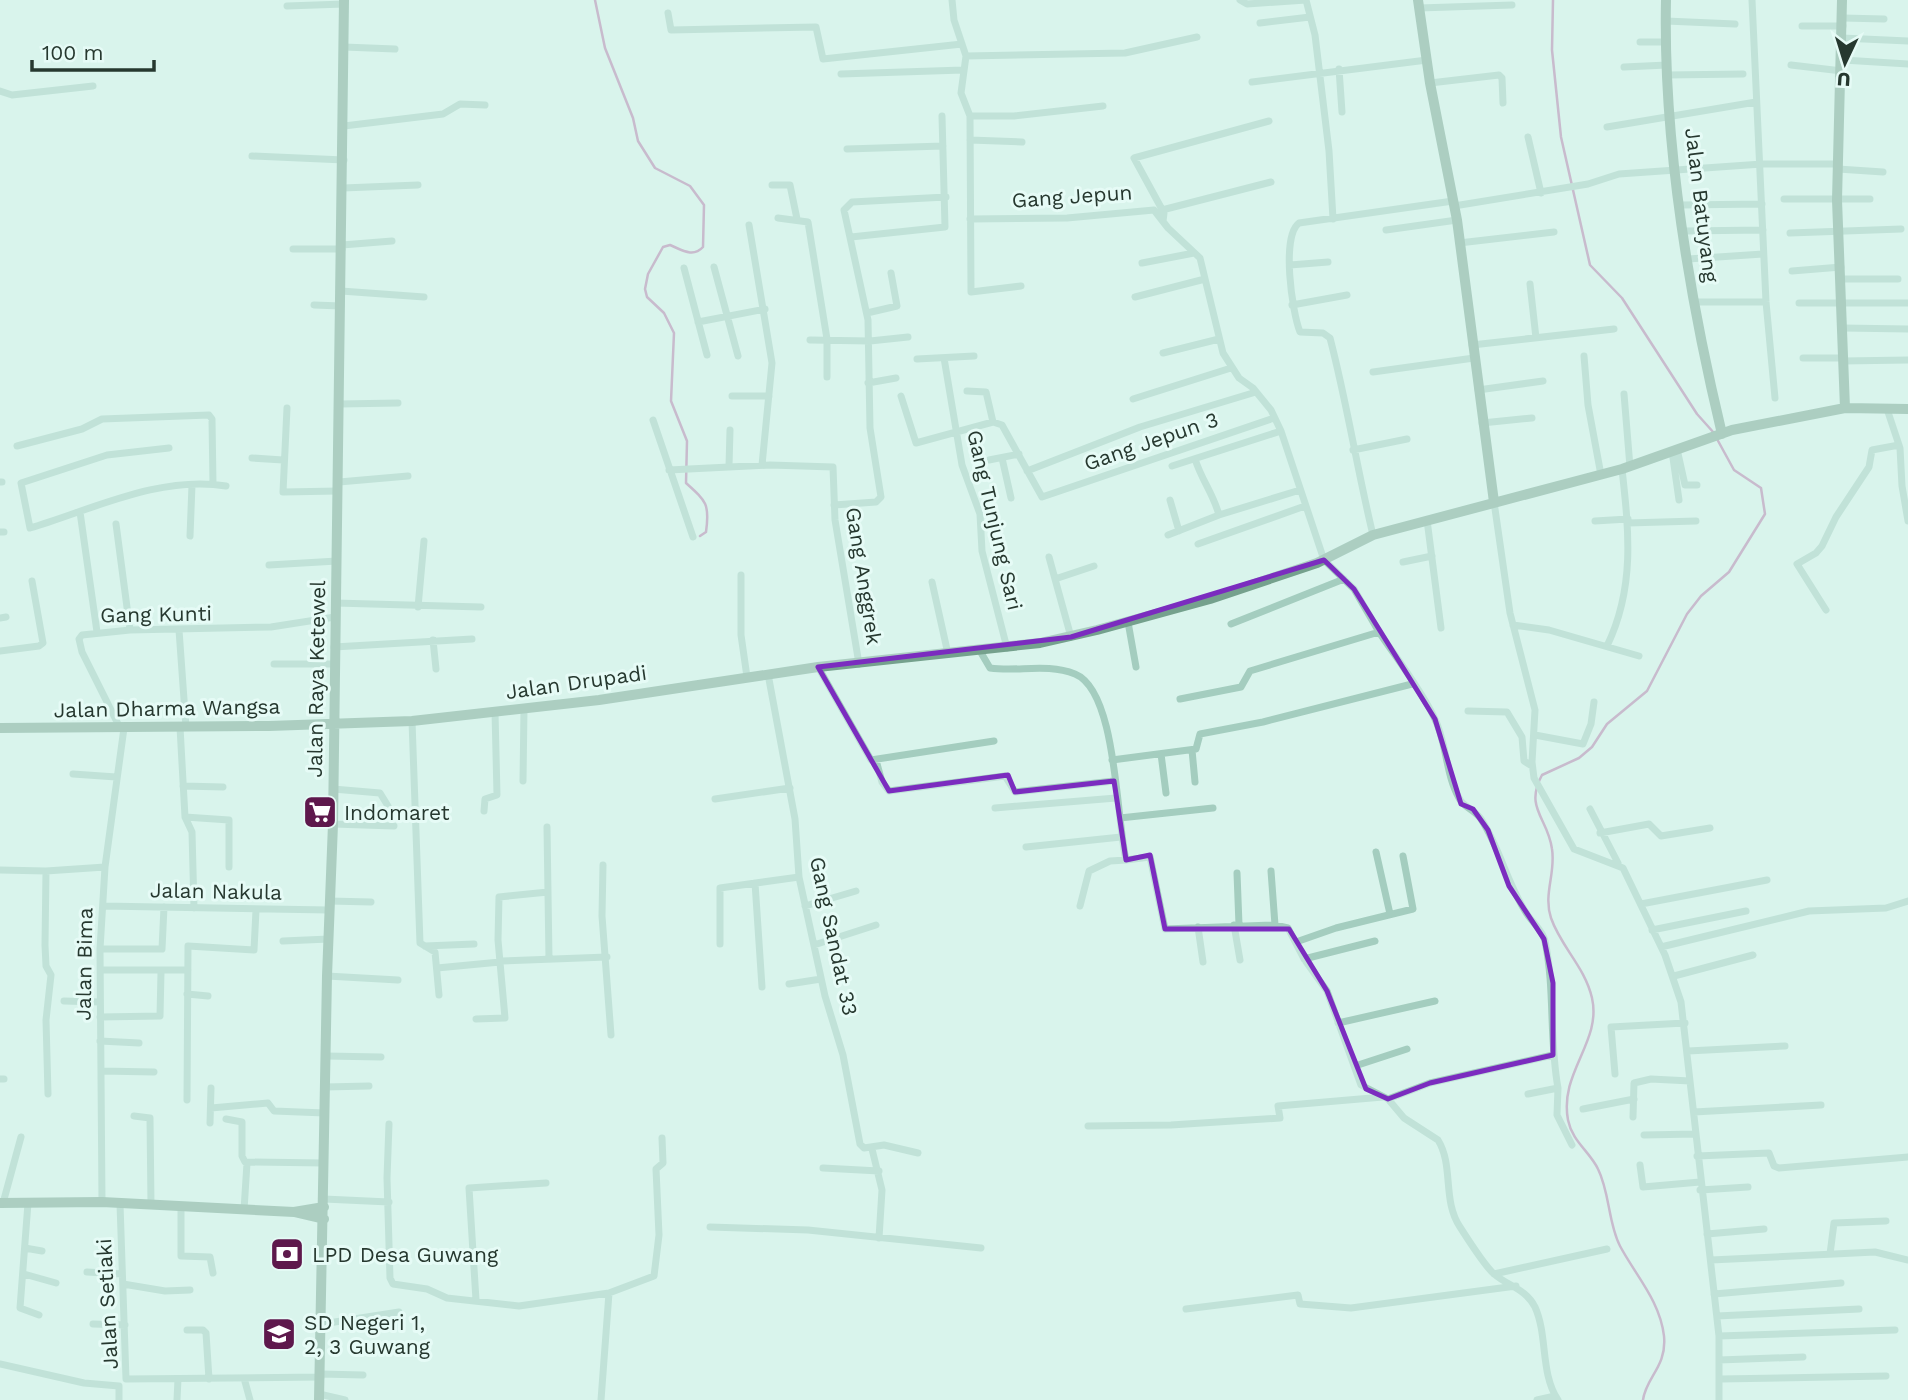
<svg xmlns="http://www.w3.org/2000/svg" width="1908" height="1400" font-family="'Work Sans',sans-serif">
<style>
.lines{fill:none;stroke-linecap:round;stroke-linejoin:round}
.stream{stroke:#b475a6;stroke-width:2.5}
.street{stroke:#a4cdbf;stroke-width:7}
.secondary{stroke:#75a18d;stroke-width:10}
.marked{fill:none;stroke:#7b2cbf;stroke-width:5;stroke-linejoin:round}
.labels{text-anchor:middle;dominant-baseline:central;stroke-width:6;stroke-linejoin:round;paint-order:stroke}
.street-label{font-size:21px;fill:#26382f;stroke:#e6fbf6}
.poi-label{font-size:21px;fill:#26382f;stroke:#e6fbf6;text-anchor:start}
</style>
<rect width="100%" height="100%" fill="#d9f4ec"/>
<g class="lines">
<path class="stream" d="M595,0l10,48 28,70 5,23 17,27 35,18 14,19 -1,42c-10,11 -21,3 -33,-2l-7,2 -15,27 -3,15 2,8 17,16 10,20 -3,68 16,40 -1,42c20,18 24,21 20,49l-6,4
M1553,0l-1,50 9,87 29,128 32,33 75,116 17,19
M1643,1400c3,-23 24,-33 21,-64 -4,-35 -28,-60 -44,-90 -12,-23 -10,-53 -22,-77 -8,-17 -26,-28 -30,-49 -9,-48 34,-78 24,-122 -7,-31 -31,-51 -41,-80 -8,-24 5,-45 1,-69 -4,-31 -28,-41 -10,-74l37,-17 13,-11 15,-23 40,-33 40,-77 14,-18 28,-24 36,-58 -4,-26 -27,-18 -17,-31"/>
<path class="street" d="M952,0l2,20 12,36 -5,37 9,23 1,176 50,-6
M1240,0l7,4 59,-4
M1306,0l9,35 14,116 4,68
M1752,0l14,302 9,96
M287,6l57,-2
M1419,8l93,-3
M668,13l3,17 145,-3 7,32 139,-15
M1843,18l41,1
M1666,21l69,3
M1260,23l50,-6
M1802,26h41
M1842,38l66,3
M1640,42h26
M344,47l51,2
M966,56l159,-3 72,-16
M1843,60l65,4
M1791,65l51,6
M1624,67l43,-2
M1339,69l3,43
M841,74l122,-4
M1667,75l76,-1
M1252,82l175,-22
M1430,83l69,-8 3,3 1,25
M0,91l12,4 81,-9
M970,116h44l89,-10
M344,126l99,-12 17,-10 25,1
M1607,127l149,-25
M1528,137l13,56
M970,140l52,2
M847,149l96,-3
M252,156l92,4
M1838,169l45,3
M772,185h18l7,34
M343,188l75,-3
M1784,199h86
M1681,205l81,-1
M1454,206l134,-22 31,-10 143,-10h76
M1162,210l109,-28
M778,218l30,4 19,117v38
M970,219l97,-1 87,-8 14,18 32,30 23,95 16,25 14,10 18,22 10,21 43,129 30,29 25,43
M1163,221l1,-8 -30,-55 135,-37
M749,225l23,138 -10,102
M1386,230l71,-10
M1684,231l79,-1
M1790,233l111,-4
M851,237l94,-10 -3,-111
M1459,243l95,-11
M342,245l50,-4
M293,249h49
M1688,259l75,-5
M1142,263l52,-10
M1290,265l38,-3
M714,267l24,89
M684,268l23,87
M1792,271l49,-4
M1842,279h56
M1530,284l6,54
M341,291l83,6
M1135,297l70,-18
M1694,302h72
M1799,303h109
M314,305l27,1
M1292,305l55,-10
M867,313l30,-7 -6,-33
M698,322l67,-13
M1843,328l65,1
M810,340l60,1 38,-4
M1472,345l142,-16
M1163,353l56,-14
M1584,356l4,49 13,70
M944,358l18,107 18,49 2,37 25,97
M1803,358h40
M917,359l57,-3
M1843,361l65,-1
M1373,372l101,-14
M868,383l28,-5
M1478,390l65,-9
M967,391l19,1 7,30
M1624,394l6,73
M732,396h37
M901,396l15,47 77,-21 9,3 40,72 232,-79
M1133,399l98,-31
M340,404l58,-1
M287,408l-4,84 55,-1
M1887,409l13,39 2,38 6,35
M653,420l40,117
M1482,423l50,-5
M17,446l65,-17 20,-10 107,-4 3,4 1,65
M169,448l-62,7 -86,28 9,45c61,-18 130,-53 196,-42
M1677,449l8,36h12
M1353,450l54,-11
M1672,451l7,49
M252,458l31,2
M1002,458l9,40
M1195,459c7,22 18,34 24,56
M989,460l30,-6
M729,466l1,-36
M1172,466l109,-35
M669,470l101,-5 63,2 2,53 24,144
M1027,471l113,-44 116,-35
M0,482h2
M339,482l69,-6
M1170,500l9,31
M1494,502l16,111 25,97 -3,52 2,16 40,71 49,19 42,87 16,47 38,334v64
M834,505l42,-3 5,-5 -11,-69 -2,-108 -24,-110 8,-8 94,-5
M80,512l17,120
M1427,520l14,108
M1595,521l33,-2
M1628,523l68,-2
M116,524l14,106
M0,532h4
M1168,535l51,-20 81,-25
M1373,535c-16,-66 -26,-132 -43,-197l-7,-5 -23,-1c-8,-20 -19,-96 -1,-109l154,-22
M190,536l2,-51
M1198,544l107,-38
M1049,557l6,22
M1403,562l29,-6
M269,565l68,-4
M741,575v60l6,42
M932,582l16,72
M335,603l146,4
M418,607l6,-66
M1826,610l-29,-46 19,-11 6,-7 14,-29 33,-50 3,-17 27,-5
M0,618l6,-1
M1128,622l8,45
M1231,624l113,-45
M1513,625l36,5 90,26
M179,630l7,97
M1071,637l-16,-58 39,-13
M433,640l3,29
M1607,646c28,-58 22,-114 15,-177
M334,647l138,-8
M0,651l39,-5 4,-3 -11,-62
M980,651l10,17c28,4 57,-5 85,6 42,17 41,144 51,186l24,-3 15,72 110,-4 13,3 16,31 23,32 34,94 27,14 16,19 34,22c16,26 4,60 22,87 7,11 25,39 34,47 14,12 32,15 41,33 13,29 5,66 23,93
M274,664h60
M818,667l53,93 123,-19
M768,674l27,145 4,58 26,119 18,59 17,89 4,4 20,-3 34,8
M1180,699l61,-12 9,-16 129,-39c18,27 41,56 55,85 13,25 11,56 25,81 4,9 16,12 22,21 20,31 26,65 46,95 5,8 16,17 18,27 10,48 4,98 13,147l-30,6
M1468,711l39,1 15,25 2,24 8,5
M412,721l8,222 15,9 4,43
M180,727l5,90 7,15 2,76
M120,728l-38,-76 -3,-13 3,-4 48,-5 141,-3 64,-10
M1535,735l48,9 8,-20 3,-22
M1192,750l3,32
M1161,754l5,39
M876,760l6,22 7,9 116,-15 10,16 99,-11
M1112,760l84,-11 4,-15 63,-12 149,-38
M73,774l43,3
M523,781l1,-72
M183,786l40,1
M333,789l47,4 8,13
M715,799l75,-11
M995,808l121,-10
M1590,809l28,54
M484,811l1,-12 12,-4 -2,-83
M185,817l44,3v47
M1120,818l93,-10
M333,824l61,2
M547,827l2,132
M1600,833l49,-9 12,12 49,-8
M1026,847l95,-10
M1376,852l14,62
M603,865l-1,51 9,119
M0,870l46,1 59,-4
M46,871l-1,74 1,21 5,9 -5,45 2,74
M1271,871l4,54
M1237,873l2,52
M755,883l7,104
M329,901l42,1
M1641,904l126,-24
M103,906l226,4
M805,906l51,-15
M1080,906l9,-35 21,-10 16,-1
M1234,925l6,35
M1198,927l5,35
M1652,930l94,-19
M283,941l46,-2
M1296,942l40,-14 77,-19 -10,-53
M720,944v-56l79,-11
M814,945l62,-20
M425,946l49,-2
M1661,947l148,-36 77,-3 22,-7
M100,949h62l2,-42
M1304,959l71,-18
M501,961l106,-4
M437,968l63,-6
M101,970h87
M327,976l71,4
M1674,976l79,-21
M789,984l32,-5
M187,994l21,2
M64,1001l36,1
M100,1017l60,-1 1,-44
M476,1019l29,-1 -7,-78 1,-43 49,-5
M1338,1023l97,-22
M100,1041l39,2
M1688,1051l97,-5
M326,1056l55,1
M1355,1066l52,-17
M101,1071l53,1
M1615,1074l-4,-47 74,-4
M0,1079h4
M325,1087l44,-1
M1558,1088l-1,27 15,30
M1388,1099l42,-16 123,-28
M187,1100l1,-154 66,4 2,-40
M211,1108l57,-5 6,8 51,2
M1583,1109l51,-10
M1694,1112l127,-7
M134,1116l16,2 1,87
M1633,1117l1,-34 17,-4 39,2
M226,1119l16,3v34l3,6 79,1
M210,1123l1,-35
M389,1124l-2,54 3,100 3,6 34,5 20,9 72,8 90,-13 45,-17 5,-41 -3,-66 7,-6 -1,-25
M1088,1126l83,-1 109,-7 -2,-12 105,-9
M1644,1135l51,-1
M872,1149l10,41 -3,48
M1697,1156l72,-3 5,13 5,2 129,-11
M1640,1165l3,22 57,-5
M823,1168l56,3
M1700,1190l48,-3
M324,1199l65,3
M102,1202l-2,-253 5,-82 19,-139
M3,1203l18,-66
M28,1203l-8,105 19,7
M120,1204l6,175
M181,1206v50l29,1 3,16
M244,1210l3,-47
M710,1227l98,3 173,18
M1707,1234l57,-5
M25,1248l17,3
M1830,1254l4,-31 52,-2
M1711,1260l164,-8 33,8
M87,1272l35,2
M24,1274l32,9
M1494,1274l113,-25
M123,1284l42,7 25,-1
M1714,1294l127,-11
M476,1300l-7,-112 77,-5
M1186,1309l112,-14 2,9 51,4 165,-22
M1717,1316l142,-7
M93,1324l32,1
M322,1324l77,-12
M187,1330h16l3,3 3,46
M1719,1336l176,-6
M1719,1360l84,-3
M0,1364l84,19 35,3
M321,1374l42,1
M244,1378l6,22
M126,1379l195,-2
M1720,1379l166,-3
M319,1394l26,6
M119,1400v-14
M177,1400l1,-21
M601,1400l8,-107
M1537,1400l18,-4"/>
<path class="secondary" d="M1418,0l12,83 27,137 37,282
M1666,0c-3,141 23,296 56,434
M1842,0l-5,200 8,208
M0,728l269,-2 143,-5 187,-21 219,-33 222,-24 57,-13 113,-31 107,-36 56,-28 249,-66 110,-39 113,-22 63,1
M0,1203l102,-1 192,10 30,-5
M294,1212l30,7
M319,1400l8,-424 6,-152 11,-824"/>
</g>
<path d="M0 0H1908V1400H0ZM1324,560l30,29 81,130 26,85 12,5 15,21 21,56 35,53 9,44v72l-123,28 -42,16 -22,-10 -39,-98 -38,-62h-124l-15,-74 -24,5 -12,-79 -99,11 -7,-17 -119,16 -71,-124 253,-30z" fill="#d9f4ec" fill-opacity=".55" fill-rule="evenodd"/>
<path class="marked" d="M1324,560l30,29 81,130 26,85 12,5 15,21 21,56 35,53 9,44v72l-123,28 -42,16 -22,-10 -39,-98 -38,-62h-124l-15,-74 -24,5 -12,-79 -99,11 -7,-17 -119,16 -71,-124 253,-30z"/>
<defs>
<g id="supermarket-square" transform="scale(1.75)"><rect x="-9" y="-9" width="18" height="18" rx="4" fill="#5e184c" stroke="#e6fbf6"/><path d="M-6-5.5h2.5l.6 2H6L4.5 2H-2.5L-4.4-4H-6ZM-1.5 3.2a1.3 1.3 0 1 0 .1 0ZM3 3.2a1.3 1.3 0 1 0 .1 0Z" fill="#fff"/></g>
<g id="bank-square" transform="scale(1.75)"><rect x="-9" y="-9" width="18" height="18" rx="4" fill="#5e184c" stroke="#e6fbf6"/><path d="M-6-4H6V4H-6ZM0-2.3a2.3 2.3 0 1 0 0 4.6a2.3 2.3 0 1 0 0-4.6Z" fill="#fff"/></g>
<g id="school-square" transform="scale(1.75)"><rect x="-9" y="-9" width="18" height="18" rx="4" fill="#5e184c" stroke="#e6fbf6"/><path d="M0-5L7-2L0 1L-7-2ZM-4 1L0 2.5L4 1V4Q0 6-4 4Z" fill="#fff"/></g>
</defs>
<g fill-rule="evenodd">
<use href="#supermarket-square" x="320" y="812"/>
<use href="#bank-square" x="287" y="1254"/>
<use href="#school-square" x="279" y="1334"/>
</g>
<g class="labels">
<g class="street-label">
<text transform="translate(1072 196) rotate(-4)">Gang Jepun</text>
<text transform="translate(1702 205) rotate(83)">Jalan Batuyang</text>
<text transform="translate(1151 441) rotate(-19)">Gang Jepun 3</text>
<text transform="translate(995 520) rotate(77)">Gang Tunjung Sari</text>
<text transform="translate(864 576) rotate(81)">Gang Anggrek</text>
<text transform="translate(156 614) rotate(-1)">Gang Kunti</text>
<text transform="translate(316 679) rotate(-89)">Jalan Raya Ketewel</text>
<text transform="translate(576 682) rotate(-8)">Jalan Drupadi</text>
<text transform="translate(167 708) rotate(-1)">Jalan Dharma Wangsa</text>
<text transform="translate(216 891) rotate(1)">Jalan Nakula</text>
<text transform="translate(834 936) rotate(78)">Gang Sandat 33</text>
<text transform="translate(84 964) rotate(-89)">Jalan Bima</text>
<text transform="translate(107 1304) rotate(-93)">Jalan Setiaki</text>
</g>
<g class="poi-label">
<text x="344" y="812">Indomaret</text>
<text x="312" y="1254">LPD Desa Guwang</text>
<text x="304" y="1322">SD Negeri 1,<tspan x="304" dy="24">2, 3 Guwang</tspan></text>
</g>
</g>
<g transform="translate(1845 63) rotate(184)" stroke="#e6fbf6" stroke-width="5" paint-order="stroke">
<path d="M0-5L12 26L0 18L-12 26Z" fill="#26382f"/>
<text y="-10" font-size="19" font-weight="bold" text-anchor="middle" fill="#26382f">U</text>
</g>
<path d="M32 60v10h122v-10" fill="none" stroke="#26382f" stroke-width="3.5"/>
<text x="42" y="60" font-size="21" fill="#26382f" stroke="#e6fbf6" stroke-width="5" paint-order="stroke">100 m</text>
</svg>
